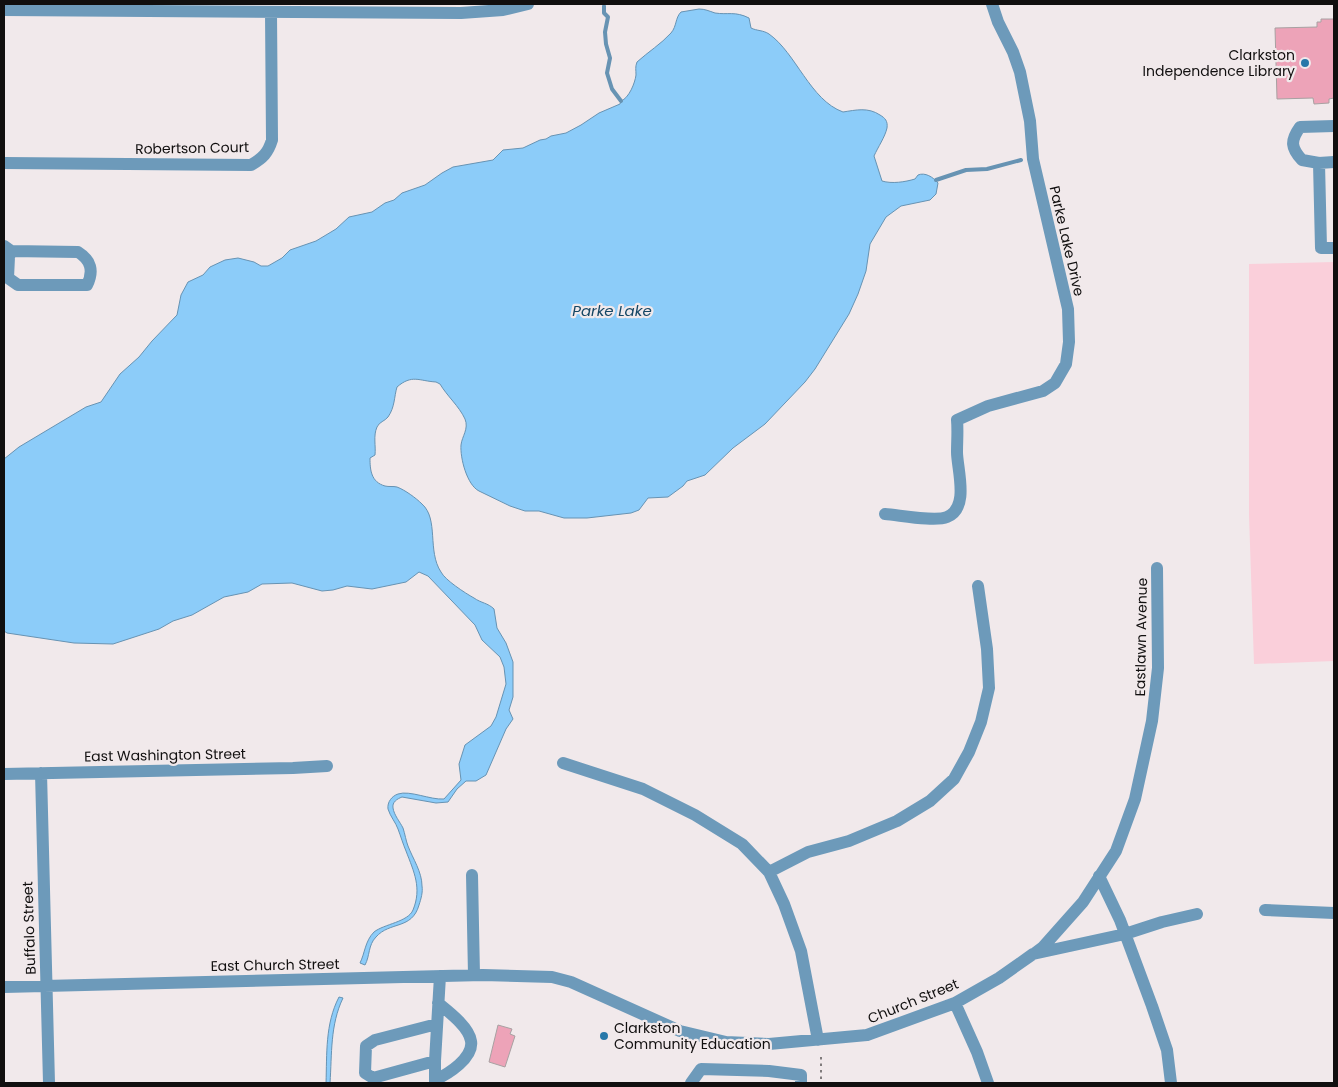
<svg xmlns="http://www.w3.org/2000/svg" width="1338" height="1087" font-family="Poppins,sans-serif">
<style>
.green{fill:#facfda}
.water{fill:#8cccf9;stroke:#6793b3}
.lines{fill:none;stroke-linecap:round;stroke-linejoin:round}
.stream{stroke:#6793b3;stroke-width:4}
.building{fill:#eda3b8;stroke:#a8a1a2}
.path{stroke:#807b7c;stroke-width:2;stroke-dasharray:2.5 4;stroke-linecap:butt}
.minor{stroke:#6d9aba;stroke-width:12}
.poi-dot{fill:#2778a9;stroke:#f1e9eb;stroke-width:2}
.labels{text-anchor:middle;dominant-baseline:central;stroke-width:4.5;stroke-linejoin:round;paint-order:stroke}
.poi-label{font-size:14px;fill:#110f0f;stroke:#f1e9eb;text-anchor:end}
.street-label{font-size:14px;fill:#110f0f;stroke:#f1e9eb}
.water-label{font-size:15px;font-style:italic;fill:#154664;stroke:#f1e9eb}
</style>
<rect width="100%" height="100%" fill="#f1e9eb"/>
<path class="green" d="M1334,262v399l-80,3 -5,-149v-251z"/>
<path class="water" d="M699,9c6,0 10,2 16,4 13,2 20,-2 34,5l2,10c6,3 12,2 18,6 27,19 41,66 74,78 13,-2 25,-5 37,3 5,3 8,6 7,13 -2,9 -9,19 -13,28l8,25c10,3 23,1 33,-2l3,-4c7,-3 15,2 20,8l-2,11 -6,6 -29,6 -15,11 -16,27 -4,27 -8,23 -9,20 -34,55 -10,13 -40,42 -32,24 -28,27 -18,6 -4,5 -15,11 -20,1 -9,12 -8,3 -44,5h-23l-25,-7h-14l-15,-5 -31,-15c-12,-6 -19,-33 -18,-46 1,-9 8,-16 4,-26 -6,-13 -18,-23 -25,-35l-4,-2c-17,-1 -24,-8 -39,5 -3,10 -2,20 -9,30 -3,4 -9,5 -11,10 -4,9 -1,19 -2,28l-5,3c0,12 1,24 15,28 4,1 8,0 12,1 8,3 19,11 25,17 17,15 5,47 19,68 4,8 24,21 33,26 7,5 14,5 20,11l3,19 9,15 7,19v35l-4,13 4,9 -7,10 -20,46 -10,6h-10l-9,8 -9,13 -12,1 -34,-6c-5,2 -10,5 -9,11 1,7 7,14 10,20 2,6 3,13 5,18 5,13 14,26 14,40 1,6 -1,13 -3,19 -7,25 -29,16 -43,32 -8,8 -6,19 -11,28l-5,-2c5,-10 5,-22 14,-31 10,-8 34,-10 39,-22 9,-22 1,-38 -7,-59 -3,-7 -5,-14 -8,-22 -2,-6 -8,-13 -10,-20 -1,-7 4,-13 10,-15 12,-4 32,6 46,5l17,-19 -2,-16 6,-19 26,-19 5,-9 10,-33 -2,-17 -4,-10 -18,-17 -7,-15 -47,-49 -9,-4 -13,10 -34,7 -25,-3 -14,4 -11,1 -30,-8 -30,1 -14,8 -24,5 -32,18 -19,6 -14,8 -46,15 -39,-1 -67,-10 -3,-2v-172l15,-12 67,-40 15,-5 19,-28 19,-17 13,-16 25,-26 4,-20 7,-13 15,-7 7,-8 15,-7 13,-2 16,4 7,4h7l14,-8 8,-8 26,-9 20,-12 13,-12 23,-5 13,-9 9,-3 8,-7 23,-8 17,-12 11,-6 40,-7 10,-10 20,-2 17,-8 6,-1 5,-3 15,-3 15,-8 18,-12 21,-9 1,-3c8,-3 14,-18 15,-26 0,-5 -1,-8 1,-13 11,-10 24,-18 34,-29 6,-7 4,-15 10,-21z
M339,997l4,1c-13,27 -11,56 -13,85h-4c1,-29 -1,-59 13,-86z"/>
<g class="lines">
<path class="stream" d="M604,6v7l4,4 -3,15 1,12 4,14 -3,15 5,16 9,12
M936,180l30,-10 21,-1 34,-9"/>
</g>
<path class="building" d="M1321,19h13v79l-5,1v4l-15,1 -1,-6 -36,1 -2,-71 42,-1v-5h4z
M498,1025l14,4 -2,5 5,2 -10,31 -16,-5z"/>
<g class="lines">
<path class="path" d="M821,1057v26"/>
<path class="minor" d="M4,10l457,3 42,-3 25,-6
M1334,126l-34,1c-10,14 -9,21 2,33l17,3 2,85h13
M4,163l247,2c12,-7 17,-12 21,-25l-1,-127
M1319,163l15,-1
M4,246l7,5 67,1c13,8 16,19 9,33h-69l-10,-7 1,-21 2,-6
M885,514c14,1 50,8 62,3 23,-9 10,-48 10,-65 0,-11 1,-21 0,-32l31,-14 55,-15 12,-8 11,-19 3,-22 -1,-33 -35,-150 -3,-38 -10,-49 -7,-20 -15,-30 -6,-18
M563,763l80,26 52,26 47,29 27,28 39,-20 41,-11 48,-20 33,-20 24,-22 15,-27 12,-30 8,-34 -2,-39 -9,-63
M41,773l8,310
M4,774l289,-6 34,-2
M769,872l15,32 17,47 17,89
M472,875l2,100
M1099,876l21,44 32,86 15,44 4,33
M1265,910l69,3
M1035,953l8,-6 40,-45 33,-51 19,-52 17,-78 6,-53 -1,-100
M4,987l479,-12 69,2 19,5 109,49 46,11 43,2 98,-9 88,-32 44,-25 34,-24 92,-20 37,-12 35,-8
M955,1003l22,49 11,31
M435,1061l-62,17 -8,-5 1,-27 9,-6 62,-16
M435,1080c13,-6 39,-22 36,-39 -2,-14 -22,-29 -33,-38
M435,1083v-22l5,-85
M691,1083l10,-14 68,2 32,4v8"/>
</g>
<g class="poi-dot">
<circle cx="1305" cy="63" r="5"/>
<circle cx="604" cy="1036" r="5"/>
</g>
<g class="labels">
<g class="poi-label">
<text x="1295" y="55">Clarkston<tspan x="1295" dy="16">Independence Library</tspan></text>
<text x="614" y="1028" text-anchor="start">Clarkston<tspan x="614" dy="16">Community Education</tspan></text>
</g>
<g class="street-label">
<text transform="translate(192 148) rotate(-1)">Robertson Court</text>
<text transform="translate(1067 241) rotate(77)">Parke Lake Drive</text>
<text transform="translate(1141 637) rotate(-89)">Eastlawn Avenue</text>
<text transform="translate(165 755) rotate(-1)">East Washington Street</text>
<text transform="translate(29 928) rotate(-92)">Buffalo Street</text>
<text transform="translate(275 965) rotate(-1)">East Church Street</text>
<text transform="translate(913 1001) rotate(-22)">Church Street</text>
</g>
<g class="water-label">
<text x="612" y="310">Parke Lake</text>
</g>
</g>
<rect width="1338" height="1087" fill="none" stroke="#110f0f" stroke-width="10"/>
</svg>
